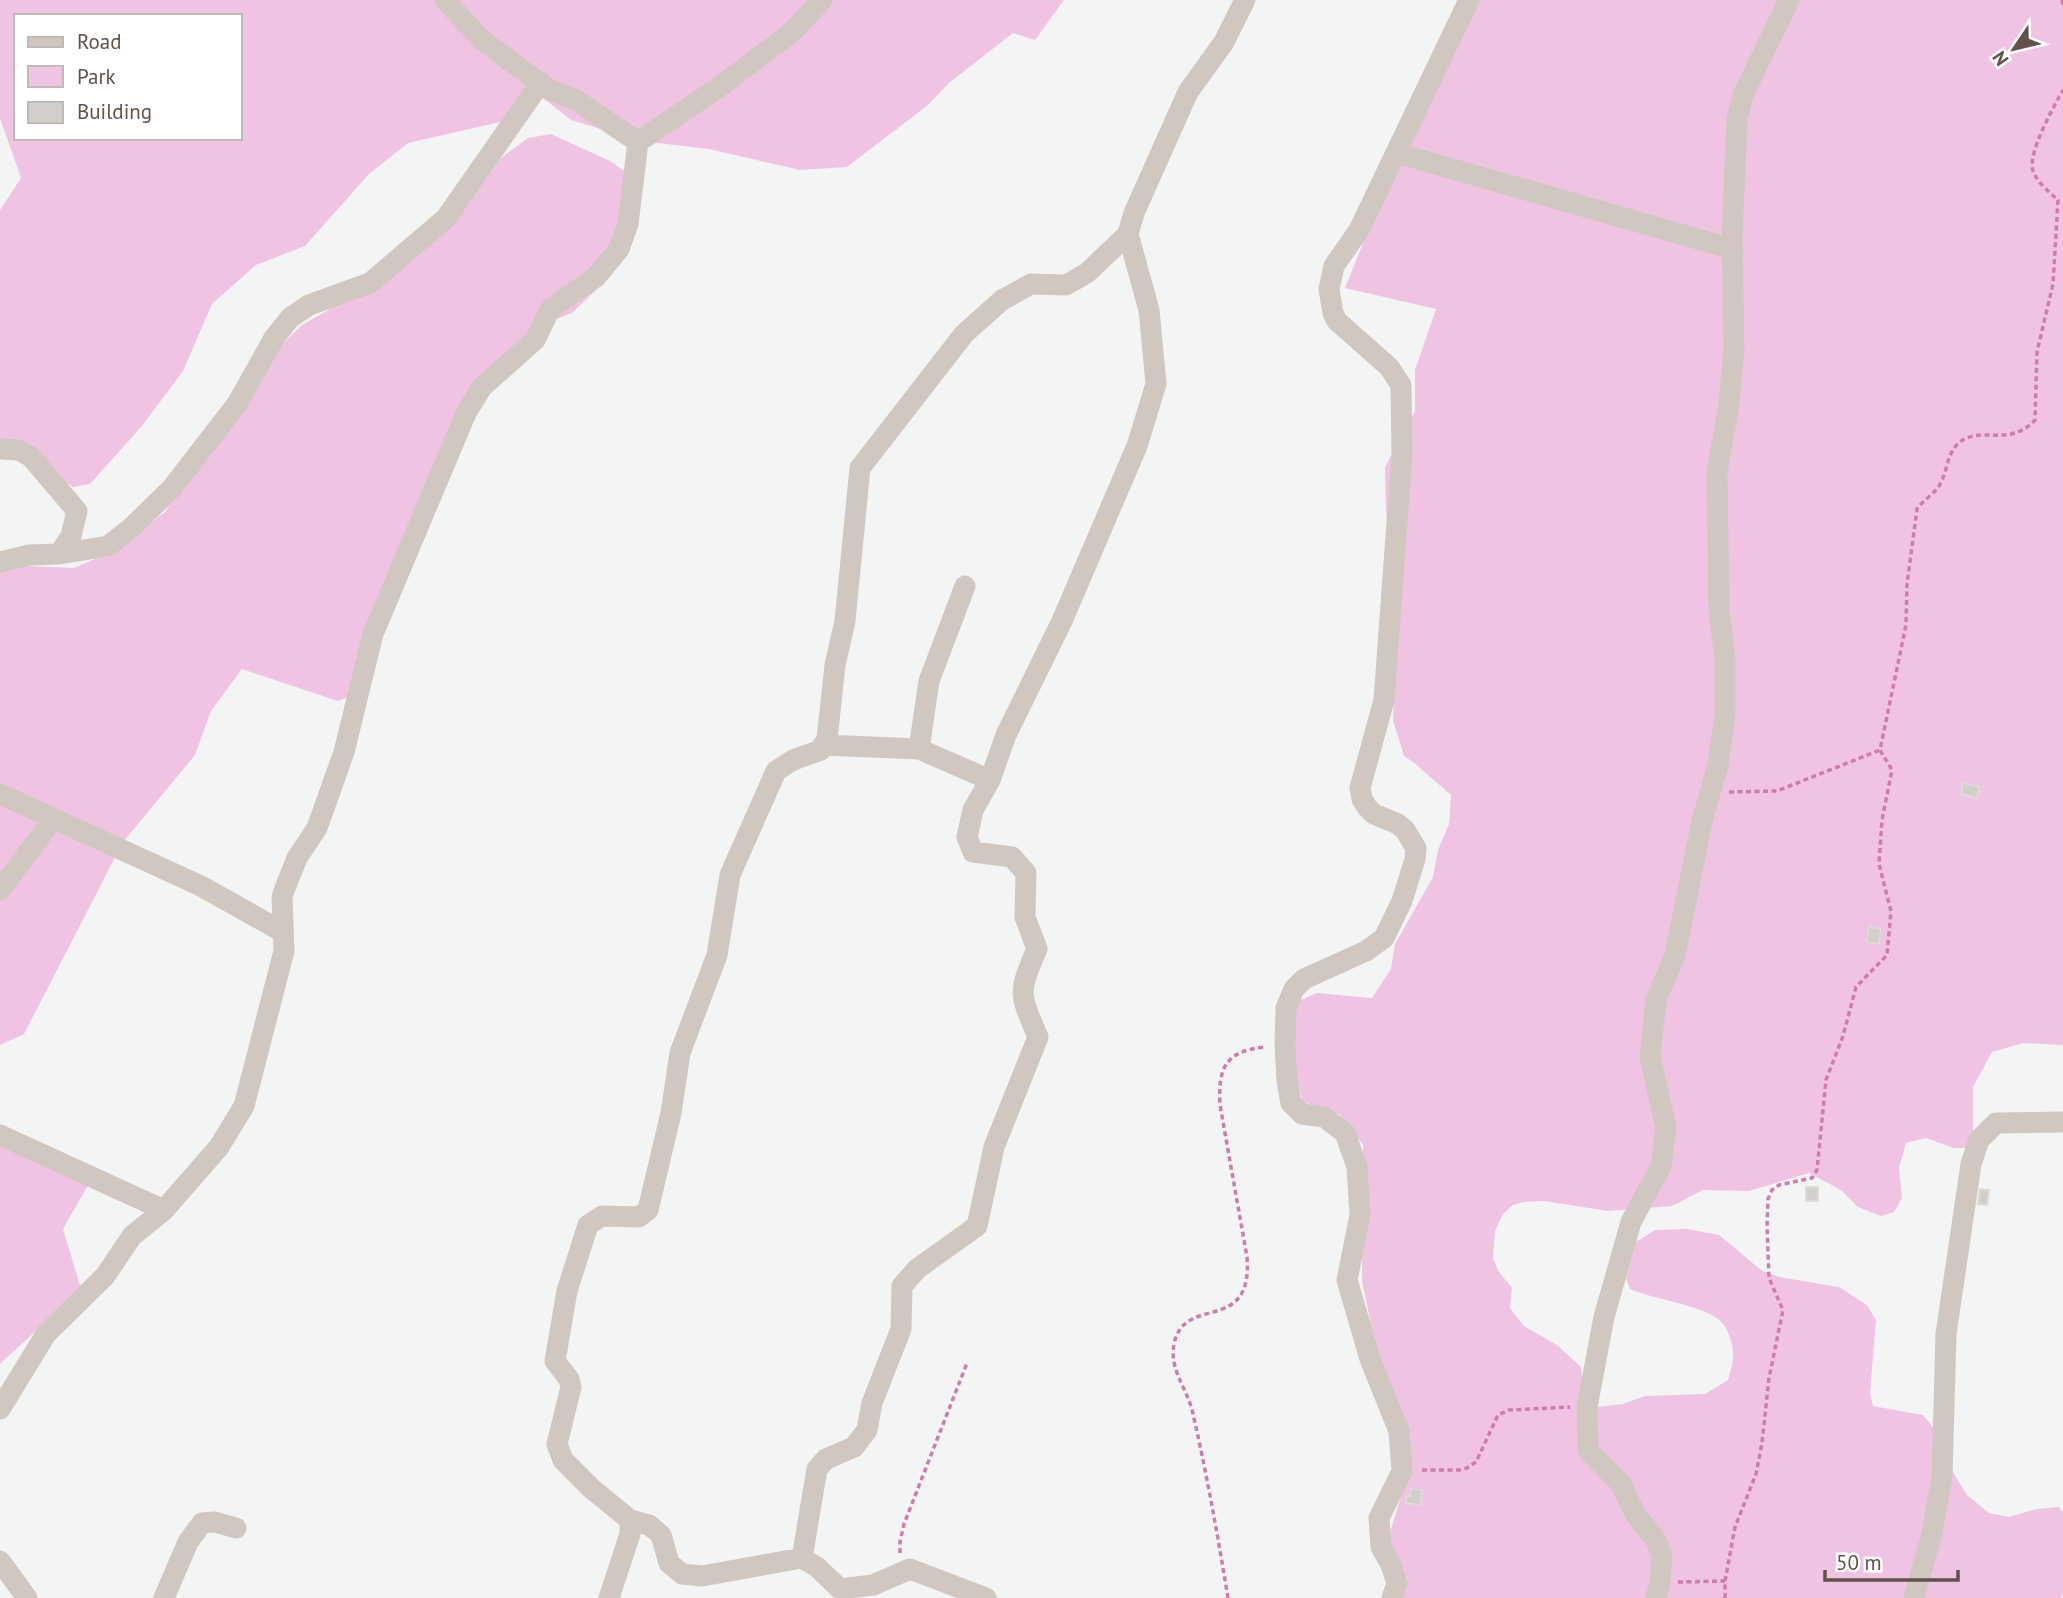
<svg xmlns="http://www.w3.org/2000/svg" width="2063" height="1598" font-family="'PT Sans',sans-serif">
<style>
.green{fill:#f0c3e3;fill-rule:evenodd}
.building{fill:#d2ceca;stroke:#dddbd7;stroke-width:2}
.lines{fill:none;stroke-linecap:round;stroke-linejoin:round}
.path{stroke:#ce7bad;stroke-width:3.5;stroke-dasharray:5 3.5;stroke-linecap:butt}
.minor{stroke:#d1c7c1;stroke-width:21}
</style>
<rect width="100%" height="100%" fill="#f3f5f4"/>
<path class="green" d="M0,0h1064l-29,40 -22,-7 -64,50 -21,22 -81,62 -47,3 -91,-21 -69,-8 -69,-21 -32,-25 -39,27 -92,21 -39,31 -64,72 -49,19 -44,39 -29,67 -41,55 -52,58 -17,3 -73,-48v-229l21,-32 -21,-60zM16,16h224v122h-224z
M1461,0h602v1045l-40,-2 -31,9 -19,35v49l-6,12h-13l-28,-10 -20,5 -7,25 3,30 -8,14 -13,4 -23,-9 -17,-17 -32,-17 -60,18 -46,-1 -31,16 -64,5 -64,-10 -20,1 -11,3 -10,9 -8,17 -2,28 6,13 13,16 -2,20 14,18 33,19 24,22 2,24 13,16 27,-3 22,-8 60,-2 23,-14c2,-8 6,-18 5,-27 0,-10 -6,-28 -15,-34 -21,-15 -62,-19 -88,-30l-4,-11 10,-36 19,-12 32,-1 32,6 42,35 18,7 60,10 28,18 9,15 -6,73 3,13 50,9 14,17 17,42 13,21 22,18 20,4 28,-8 22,-2 4,6v80l-2,5h-658l4,-20 -20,-36 24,-78 -32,-100 -17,-83 1,-136 -24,-31 -36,-12 -12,-41 5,-59 21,-9 55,5 19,-29 4,-25 38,-67 5,-27 11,-26 2,-29 -38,-33 -9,-6 -11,-36 4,-120 -11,-88 -1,-45 30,-56v-41l21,-61 -91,-21z
M551,134l59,27 23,16 -29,96 -8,17 -24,23 -29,11 -74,85 -119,288 -12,4 -96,-32 -31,42 -16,44 -72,87 -99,192 -24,11v-478l5,-2 69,3 42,-18 49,-38 97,-138 14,-24 26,-25 35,-20 129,-99 35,-48 27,-20z
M0,1135l90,47 -27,47 18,60 -81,75z"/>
<path class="building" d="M1963,783l17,4 -3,11 -16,-4z
M1869,927l12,2 -2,15 -12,-2z
M1806,1187h12v14h-12z
M1980,1189l9,1 -2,15 -9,-1z
M1411,1489l11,1 -1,15 -15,-2v-7h4z"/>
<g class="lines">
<path class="path" d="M2062,0l1,5
M1729,792l48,-1 103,-41
M1422,1470h37l8,-2 9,-6 22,-47 11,-5 61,-3
M900,1553v-11l4,-18 63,-161
M1678,1582l47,-1
M1228,1598c-10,-61 -21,-123 -35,-184 -5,-25 -24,-43 -19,-70 10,-51 79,-8 73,-87l-27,-152c-2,-37 5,-54 45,-58
M1725,1598v-17l10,-54 21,-53 6,-31 7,-65 14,-68 -14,-32 -2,-52 1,-27 4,-9 7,-5 33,-7 5,-8 9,-90 17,-44 13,-49 31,-32 4,-44 -12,-47 3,-44 10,-50 -12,-20 26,-125 1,-41 10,-75c6,-9 16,-14 22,-23 9,-14 7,-33 21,-44 22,-17 49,6 75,-22l2,-68 16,-68 5,-84c-9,-8 -21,-18 -25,-29 -6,-17 21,-65 30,-81"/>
<path class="minor" d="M445,0l37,40 47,35 21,15 26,10 62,42
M1397,153l336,96
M0,449l19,1 12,7 46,54 -6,25 -12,18
M0,562l29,-7 30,-1 49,-8 23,-18 41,-40 65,-84 37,-66 16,-20 19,-13 61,-22 76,-65 95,-136
M823,745l96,4 71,31
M919,749l10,-68 36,-95
M0,794l201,92 82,46
M0,890l53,-71
M0,1135l164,75
M0,1409l46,-75 59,-58 27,-40 32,-26 55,-63 25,-41 40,-155 -2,-54 3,-9 12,-30 20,-30 27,-76 29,-118 93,-221 16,-26 53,-47 15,-31 46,-32 23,-28 9,-25 10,-82 84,-57 69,-52 31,-33
M802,1558l15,-89 9,-10 28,-12 13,-17 5,-27 29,-74 1,-43 15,-17 60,-43 17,-79 44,-110c-19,-44 -20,-44 -1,-88l-12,-32 1,-44 -14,-16 -39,-5 -6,-15 6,-27 17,-30 16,-45 56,-114 75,-175 19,-62 -7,-74 -21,-76
M0,1561l27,37
M164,1598l24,-56 14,-19 13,-1 21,6
M609,1598l21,-64v-14
M986,1598l-76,-29 -37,16 -33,4 -23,-22 -15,-9 -100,18 -20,-2 -13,-11 -8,-28 -12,-10 -19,-5 -38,-31 -29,-29 -6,-16 14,-57 -2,-8 -14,-18 12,-70 21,-66 14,-9 37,1 9,-7 23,-97 9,-60 37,-98 13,-80 46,-104 17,-11 28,-10 6,-11 8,-74 10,-44 15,-153 104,-134 38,-34 29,-16 35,1 21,-12 41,-39 6,-21 54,-121 36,-50 21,-42
M1392,1598l5,-15 -6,-18 -10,-18 -2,-29 23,-47 -3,-40 -29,-72 -23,-79 13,-65 -3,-48 -12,-34 -21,-16 -22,-3 -11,-11 -4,-22 -2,-36 1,-37 8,-19 10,-10 62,-28 18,-13 18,-37 13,-42 1,-11 -11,-18 -7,-6 -24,-10 -7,-7 -5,-8 -2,-11 24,-88 18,-246 -1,-69 -12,-18 -52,-46 -4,-8 -4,-24 5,-23 25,-36 110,-230
M1656,1598l4,-16 2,-26 -6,-16 -21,-26 -14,-30 -33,-34 -1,-43 17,-90 27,-95 30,-56 5,-38 -16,-71 6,-57 19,-45 27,-134 16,-56 7,-50v-56l-6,-49 -2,-137 12,-70 5,-54 -2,-110 5,-120 6,-24 46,-95
M1914,1598l18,-65 10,-56 4,-143 25,-170 8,-24 17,-17 67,-1"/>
</g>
<rect x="14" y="14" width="228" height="126" fill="#ffffff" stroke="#bfbab7" stroke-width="2"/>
<rect x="28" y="37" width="35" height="10" fill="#d1c7c1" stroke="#bfbab7" stroke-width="2"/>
<text x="77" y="49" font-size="21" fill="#60524a">Road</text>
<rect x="28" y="66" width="35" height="21" fill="#f0c3e3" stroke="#bfbab7" stroke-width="2"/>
<text x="77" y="84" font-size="21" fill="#60524a">Park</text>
<rect x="28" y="102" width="35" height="21" fill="#d2ceca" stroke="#bfbab7" stroke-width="2"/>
<text x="77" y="119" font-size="21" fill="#60524a">Building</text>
<g transform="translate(2014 49) rotate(235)" stroke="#ffffff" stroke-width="5" paint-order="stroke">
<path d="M0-5L12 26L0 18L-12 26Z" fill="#60524a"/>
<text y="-10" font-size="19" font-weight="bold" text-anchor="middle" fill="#60524a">N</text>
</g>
<path d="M1825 1570v10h133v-10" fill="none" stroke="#60524a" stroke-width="3.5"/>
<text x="1836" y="1570" font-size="21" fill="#60524a" stroke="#ffffff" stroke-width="5" paint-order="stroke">50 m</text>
</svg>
